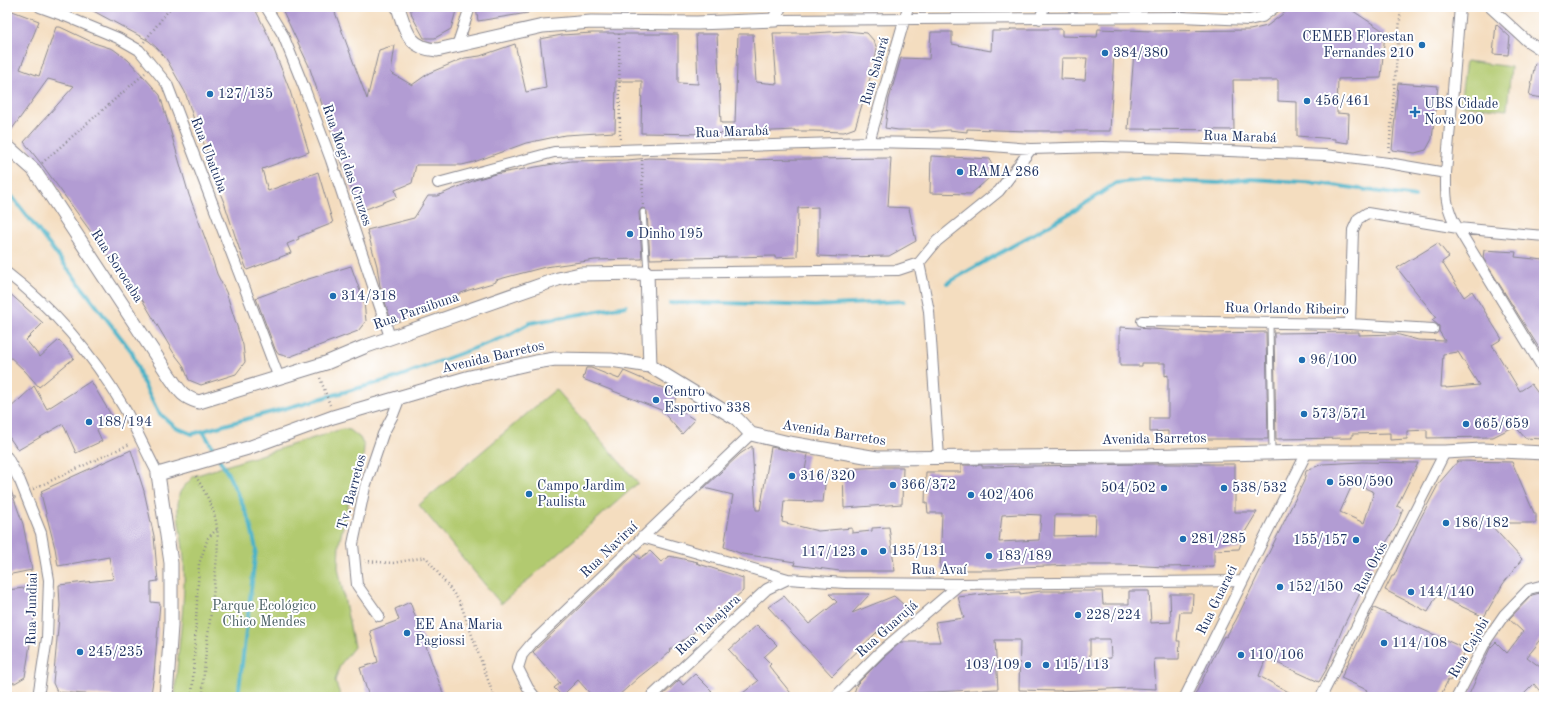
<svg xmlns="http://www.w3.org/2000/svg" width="1551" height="704" font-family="'Old Standard TT',serif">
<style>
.green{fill:#b2ca6f;stroke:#667c66}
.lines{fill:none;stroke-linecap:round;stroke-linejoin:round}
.stream{stroke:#49b2c7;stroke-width:4}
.building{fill:#b29cd3;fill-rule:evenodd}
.service-casing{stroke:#88868e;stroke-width:7}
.minor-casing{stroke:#88868e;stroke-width:12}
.tertiary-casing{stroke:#88868e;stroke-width:15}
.path{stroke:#88868e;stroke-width:2.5;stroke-dasharray:1 3;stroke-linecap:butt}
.service{stroke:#fff;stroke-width:5}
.minor{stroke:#fff;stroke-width:10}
.tertiary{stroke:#fff;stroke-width:13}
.poi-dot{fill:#1f6fb2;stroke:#fff;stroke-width:1.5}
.labels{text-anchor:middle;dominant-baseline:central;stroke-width:4;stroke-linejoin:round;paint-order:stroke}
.poi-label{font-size:14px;fill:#1b2f5e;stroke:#fff;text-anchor:start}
.street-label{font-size:14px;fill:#1b2f5e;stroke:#fff}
.park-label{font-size:14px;fill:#485e63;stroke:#fff}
</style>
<rect width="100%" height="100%" fill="#fff"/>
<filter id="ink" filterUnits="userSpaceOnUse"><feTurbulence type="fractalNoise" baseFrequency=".025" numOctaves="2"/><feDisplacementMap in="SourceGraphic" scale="8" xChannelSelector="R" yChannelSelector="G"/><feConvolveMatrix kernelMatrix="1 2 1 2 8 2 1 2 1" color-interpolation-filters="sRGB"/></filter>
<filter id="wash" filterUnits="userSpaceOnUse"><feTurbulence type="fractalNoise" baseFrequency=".012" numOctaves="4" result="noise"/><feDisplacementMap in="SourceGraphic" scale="16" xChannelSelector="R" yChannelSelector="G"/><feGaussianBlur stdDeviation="0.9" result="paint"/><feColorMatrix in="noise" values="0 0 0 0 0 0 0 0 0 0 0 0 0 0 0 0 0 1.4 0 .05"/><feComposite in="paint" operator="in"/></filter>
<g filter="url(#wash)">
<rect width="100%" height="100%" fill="#f4ddbf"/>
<path class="green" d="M1466,61l45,6 -4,43 -47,-5z
M556,389l82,94 -137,121 -82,-99z
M342,429l8,1 10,8 4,8 -1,14 -13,35 -11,49 -1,23 16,80 -14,18 -5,16 6,16h-166c2,-46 11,-92 9,-138 -1,-21 -9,-42 -5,-64 1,-6 11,-14 15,-19z"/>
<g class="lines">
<path class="stream" d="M7,190l125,162 10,28 16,32 17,15 17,7 203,-56 112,-42 23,-13 96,-17
M947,283l127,-72 42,-28 27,-3 76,3 32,-4 68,4 96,14
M670,303h57l88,3 89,-5
M203,431l25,43 13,27 9,21 6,27 -18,148"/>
</g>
<g id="blocks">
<path class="building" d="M86,7h168l15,30 21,54 19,61 -47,17 6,22 50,-19 15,51 -35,14 1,2 -12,5 4,9 -44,17 -5,-13 -17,-52 -11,-27 1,-1 -9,-29 -9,-19 -12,-37 -18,-32 -9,-11 -9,-8z
M281,7h52l34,92 12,-49 16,-5 -4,28 21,12 17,-12 36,-15 15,-2 35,-12 11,48 20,-4 -6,-49 22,-4 30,-2h22v1h64v49l20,1 -2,-50h21l4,89h14l3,-89h15l3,48 21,2 -4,-51h40l32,-2 22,2 7,8 3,8 -4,19 -18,60 -11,4 -30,-1h-19v-1l-85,4 -69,-1 1,-52h-26l-1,51 -50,3 -39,8 -52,19 -12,3h-46l-4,18 -17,7 2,7 -36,14 -15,-36 -37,-109z
M410,7h47l-6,22 -16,9h-11l-12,-22z
M476,7h51l1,6 -50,8z
M1292,7h55l38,25 -4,46 -43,1 -1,34 12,1 -1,29 -13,-2v-2l-38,-3v-34l-19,-1v-21h-45l1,50 -106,-1 6,-77h-20l-4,79h-83l-60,-2v3l-18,-2 -20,2v-2h-31l-13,-2 4,-29 12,-41 28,1 2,-27h21v12l39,7 1,-20h18l1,-2h51v7l35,1 1,-8 56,2 96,-1 17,-4zM1062,58h25l-2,22 -24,-1z
M7,9l32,12 -19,48 19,7 17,-49h4l34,16 19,6 15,11 16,17 16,18 29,100 19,51 9,28 9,18 17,53 2,17 -9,12 -35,11 -12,-5 -6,-15 -10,-13 -30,-51 -28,-36 -72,-99 -19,-24 50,-56 -26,-7 -41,57z
M1496,24l14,13 -2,18 -15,-1z
M1535,63l9,3v32l-15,-2z
M1398,83l40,3 -6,53 -6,11 -11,3 -23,-3z
M931,156l59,3 2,7 -4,13 -17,15 -41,-1z
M649,158l76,2 166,-2 -3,49 21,1 7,33 -27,15 -47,1 -24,-1v-49l-20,1 -1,49 -22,1v-2l-125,3 -3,-47 -2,-3 -3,-1 -3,4 3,47 -47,1 -50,7 -49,13v2l-27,8 -26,10 1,4 -52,20 -12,-38 -3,-20 -10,-36 47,-12 14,-22h9l38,-16 20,-6 76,-13 56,-1z
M1438,243l11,14 -7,5 22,35 8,-6 30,48 -10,6 28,46 11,-7 13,17v38l-19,-1 -10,-12 -22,11 -66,1v-8l-20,1v8l-17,1v-7l-38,1v4l-76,1 -2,-106 85,-1v3l37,-1 22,6 27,1 -6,-10v-5l-7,-6 4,-3 -39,-49zM1458,352l21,33 -33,3v-1h-5l2,-33z
M1484,250l32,2 -1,5 29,3v96l-61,-98z
M351,266l13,36 2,19 -8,10 -69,26 -11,-3 -3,-5 -19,-51 46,-17z
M7,291l36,32 -17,17 14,17 19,-17 15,18 -35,29 -14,-16 -18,-17z
M1120,327l93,6 53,-1 2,107h-100v-8l-18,1v-14h18v-43l-3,1v-13h-23v3h-22z
M586,368h5l28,11 5,-8 53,23 -4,12 22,14 -13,14 -21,-24 -78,-31z
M91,381l23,39 -17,10 5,11 -26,12 -13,-29 -45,26 -11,-16v-23l27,-25 13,23z
M752,446l4,64h4l11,-63 37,7 -4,21 22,1 -3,26 -39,-1 -2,21 36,9 34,-3v5l20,-2v-3l17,-1 6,44h-55l-46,-6 1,-3 -53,-8 -18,-7 9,-52 -29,-7 36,-34z
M131,450l13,41 10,45 3,35 1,10 -7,1v20l9,1 -6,71 -3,20 -4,3h-21l-69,-5 -4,-9 7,-77 -1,-21 54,-6 -4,-22 -51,9 -3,-18 -14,-54 2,-1 -2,-2z
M1458,461l54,1 22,51h2v10h-47l33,36 -19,25 -19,33 -47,-22 -9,17 -43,-22 7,-14h2l25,-55 20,-38z
M1362,462l56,1 -21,43 6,3 -7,18 -21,33 -16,33h1l-17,34 -17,43 -7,12 -53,-24 -7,18 39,21h-104l30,-61 2,1 10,-17 68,-139 2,-10 16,-7zM1353,483l21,9 -10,31 -24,-11z
M1136,464h99v48h22l-12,20 -6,17 -25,1v16l-48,1 -42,-2h-49l-56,2 -21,3h-58l2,-57h-14l-1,-10h-2l1,-31h35v-7h21v2zM1019,514l22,1 -2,25 -40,2 3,-27zM1055,515h41l-1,20 -41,1z
M883,467h20l-1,37 -58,4 -1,-39z
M7,485h2l14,39 9,46 -25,5z
M650,551l11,11 8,-6 29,6 -2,1 47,15v13l-51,43 -23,16 1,1 -12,11 -19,15 -22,20h-24l-15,-17 -16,16 -8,-8 6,-5 -27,-31 102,-98 4,5z
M33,587l1,31 -9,59 -10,6 -8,-1v-92z
M1041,591h61l1,13h26v-13h20l2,32 20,-1 -1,-28h23l-1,18h-12l-3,29h3l-1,18h-25l2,30 -24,-1 -75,3 -38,-1 1,-50h-25l3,49 -87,4v3l-57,-3 3,-9 26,-26 18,-16h39l-5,-20 29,-4 -6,-21 34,-4 28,-1v2zM1090,639h20l1,19 -21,2z
M1544,592v44l-17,21 17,13v26l-10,-12 -13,13h-53l22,-49 6,-6 11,11 16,-21 -14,-13 23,-24z
M829,594h41l-18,19 42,-17 10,9 -1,15 -6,-6 -20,20 1,-3 -46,45 -64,-69 16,-11 25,28 28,-22z
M410,602l33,91 -9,4h-65l-9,-29 18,-6 -8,-31 29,-11 -4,-11z
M1374,608l92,41 -9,20 -7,12 -2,-1 -8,17h-77l4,-7 -26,-12z
M757,625l20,20 -13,12 7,7 -2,2 25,31h-56l20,-16 -29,-31z
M695,674l17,17 -7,6h-44l18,-17 4,5z"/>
</g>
</g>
<g filter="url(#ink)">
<use href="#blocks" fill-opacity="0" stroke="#88868e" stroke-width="1"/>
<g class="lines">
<g class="service-casing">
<path id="service" d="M643,212l4,60
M1270,323l2,129"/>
</g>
<g class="minor-casing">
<path id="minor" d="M40,7l25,9 53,22 21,12 28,34 112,294
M266,7l17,28 22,55 26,70 59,177
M1460,7l-14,166c0,20 -1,29 7,47l91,150
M1490,7l37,34 17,11
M1040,19l4,-12
M775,20l406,-3 68,3 13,-3 13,-10
M457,46l13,-39
M869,142l39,-135
M438,183l116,-31 315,-10 97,2 65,5 71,-2 78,2 145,6 63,8 58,10
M919,263l10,48 10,147
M7,273c47,36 86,82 116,133 13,22 23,46 35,68
M647,273l251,-3 21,-7 18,-22 62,-50 32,-42
M1142,321l208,3 83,5
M1350,324l3,-94 5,-11 9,-6 91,15 86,8
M7,457l13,24 21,52 8,47 -2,58 -9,59
M642,537l146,42 57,4 115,1 282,-3
M379,616l-22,-31 -4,-41 12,-57 18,-53 10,-19 7,-18
M7,696l6,1
M535,697l-7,-9 -10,-20 4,-13 10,-12 219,-209
M651,697l116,-108 21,-10
M835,697l44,-44 81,-69
M1185,697l122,-245
M1321,697l124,-245
M1457,697l29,-56 18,-26 25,-26 15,-4"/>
</g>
<g class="tertiary-casing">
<path id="tertiary" d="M398,7c8,24 10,41 39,43l106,-24 48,-4 106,1 78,-3 4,-13
M7,146l27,24 136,207c9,13 12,20 29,25l127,-39 38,-16 194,-68 22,-5 67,-1 3,93
M166,697l5,-71v-63l-13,-89 90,-26 85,-31 85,-25 52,-15 66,-15 19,-3 56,1 39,6 87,53 14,15 38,9 88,15 259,-2 171,-4h138l37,-2 62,3"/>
</g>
<path class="path" d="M619,34l1,105
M144,42l27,-35
M1389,152l12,-145
M642,160l1,45
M42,163l103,-90
M320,378l10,27
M196,476c7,13 15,26 19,41 5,20 2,39 0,58 -3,41 -12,81 -12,122
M33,489l97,-45
M7,500l9,-3
M365,561l28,2 33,-6 34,45 34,95
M192,697l7,-133 9,-26 9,-9"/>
<use href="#service" class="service"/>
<use href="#minor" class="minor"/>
<use href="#tertiary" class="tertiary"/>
</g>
</g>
<g class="poi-dot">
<circle cx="1422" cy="45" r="4"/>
<circle cx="1105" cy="53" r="4"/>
<circle cx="210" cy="94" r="4"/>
<circle cx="1307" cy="101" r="4"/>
<path d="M1413 106h4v4h4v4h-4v4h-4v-4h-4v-4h4z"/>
<circle cx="960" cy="172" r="4"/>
<circle cx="630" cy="234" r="4"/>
<circle cx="333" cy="296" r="4"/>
<circle cx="1302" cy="360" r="4"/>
<circle cx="656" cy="400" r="4"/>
<circle cx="1304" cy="414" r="4"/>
<circle cx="89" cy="422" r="4"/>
<circle cx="1466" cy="424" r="4"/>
<circle cx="792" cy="476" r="4"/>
<circle cx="1330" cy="482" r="4"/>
<circle cx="893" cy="485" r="4"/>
<circle cx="1164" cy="488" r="4"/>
<circle cx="1224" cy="488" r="4"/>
<circle cx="529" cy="494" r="4"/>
<circle cx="971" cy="495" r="4"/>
<circle cx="1446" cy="523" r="4"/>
<circle cx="1183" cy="539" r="4"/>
<circle cx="1356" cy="540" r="4"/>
<circle cx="883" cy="551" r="4"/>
<circle cx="864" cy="552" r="4"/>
<circle cx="989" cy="556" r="4"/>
<circle cx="1280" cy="587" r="4"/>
<circle cx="1411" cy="592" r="4"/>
<circle cx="1078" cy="615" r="4"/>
<circle cx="407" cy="633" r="4"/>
<circle cx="1384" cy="643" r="4"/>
<circle cx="80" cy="652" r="4"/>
<circle cx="1241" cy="655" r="4"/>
<circle cx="1028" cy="665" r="4"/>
<circle cx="1046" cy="665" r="4"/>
</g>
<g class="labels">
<g class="poi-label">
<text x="1414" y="37" text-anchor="end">CEMEB Florestan<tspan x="1414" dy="16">Fernandes 210</tspan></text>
<text x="1113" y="53">384/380</text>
<text x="218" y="94">127/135</text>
<text x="1315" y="101">456/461</text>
<text x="1424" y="104">UBS Cidade<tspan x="1424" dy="16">Nova 200</tspan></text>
<text x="968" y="172">RAMA 286</text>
<text x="638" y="234">Dinho 195</text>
<text x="341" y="296">314/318</text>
<text x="1310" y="360">96/100</text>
<text x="664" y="392">Centro<tspan x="664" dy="16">Esportivo 338</tspan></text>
<text x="1312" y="414">573/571</text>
<text x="97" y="422">188/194</text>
<text x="1474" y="424">665/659</text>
<text x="800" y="476">316/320</text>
<text x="1338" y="482">580/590</text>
<text x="901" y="485">366/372</text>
<text x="537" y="486">Campo Jardim<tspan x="537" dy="16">Paulista</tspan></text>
<text x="1156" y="488" text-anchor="end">504/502</text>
<text x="1232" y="488">538/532</text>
<text x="979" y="495">402/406</text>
<text x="1454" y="523">186/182</text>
<text x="1191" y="539">281/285</text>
<text x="1348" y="540" text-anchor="end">155/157</text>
<text x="891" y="551">135/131</text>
<text x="856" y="552" text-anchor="end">117/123</text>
<text x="997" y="556">183/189</text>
<text x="1288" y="587">152/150</text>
<text x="1419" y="592">144/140</text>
<text x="1086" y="615">228/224</text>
<text x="415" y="625">EE Ana Maria<tspan x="415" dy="16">Pagiossi</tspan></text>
<text x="1392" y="643">114/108</text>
<text x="88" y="652">245/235</text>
<text x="1249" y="655">110/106</text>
<text x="1020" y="665" text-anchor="end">103/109</text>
<text x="1054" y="665">115/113</text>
</g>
<g class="street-label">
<text transform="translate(875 71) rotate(-74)">Rua Sabará</text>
<text transform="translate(732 132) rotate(-2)">Rua Marabá</text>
<text transform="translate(1240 137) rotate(2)">Rua Marabá</text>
<text transform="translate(209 155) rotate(69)">Rua Ubatuba</text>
<text transform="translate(347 165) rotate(71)">Rua Mogi das Cruzes</text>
<text transform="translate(117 266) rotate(57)">Rua Sorocaba</text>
<text transform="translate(1287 309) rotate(1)">Rua Orlando Ribeiro</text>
<text transform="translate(416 311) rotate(-19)">Rua Paraibuna</text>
<text transform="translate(493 357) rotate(-13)">Avenida Barretos</text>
<text transform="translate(834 433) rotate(9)">Avenida Barretos</text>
<text transform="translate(1154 439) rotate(-1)">Avenida Barretos</text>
<text transform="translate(352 492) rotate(-75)">Tv. Barretos</text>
<text transform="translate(609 550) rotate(-44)">Rua Naviraí</text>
<text transform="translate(1371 568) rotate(-63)">Rua Orós</text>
<text x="939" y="570">Rua Avaí</text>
<text transform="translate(1217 600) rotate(-64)">Rua Guaraci</text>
<text transform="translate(32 609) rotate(-89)">Rua Jundiai</text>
<text transform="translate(708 625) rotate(-43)">Rua Tabajara</text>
<text transform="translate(887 629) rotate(-42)">Rua Guarujá</text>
<text transform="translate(1469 648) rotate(-60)">Rua Cajobi</text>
</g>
<g class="park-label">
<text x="264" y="606">Parque Ecológico<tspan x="264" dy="16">Chico Mendes</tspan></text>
</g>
</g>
<rect width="1551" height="704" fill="none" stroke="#fff" stroke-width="24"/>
</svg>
